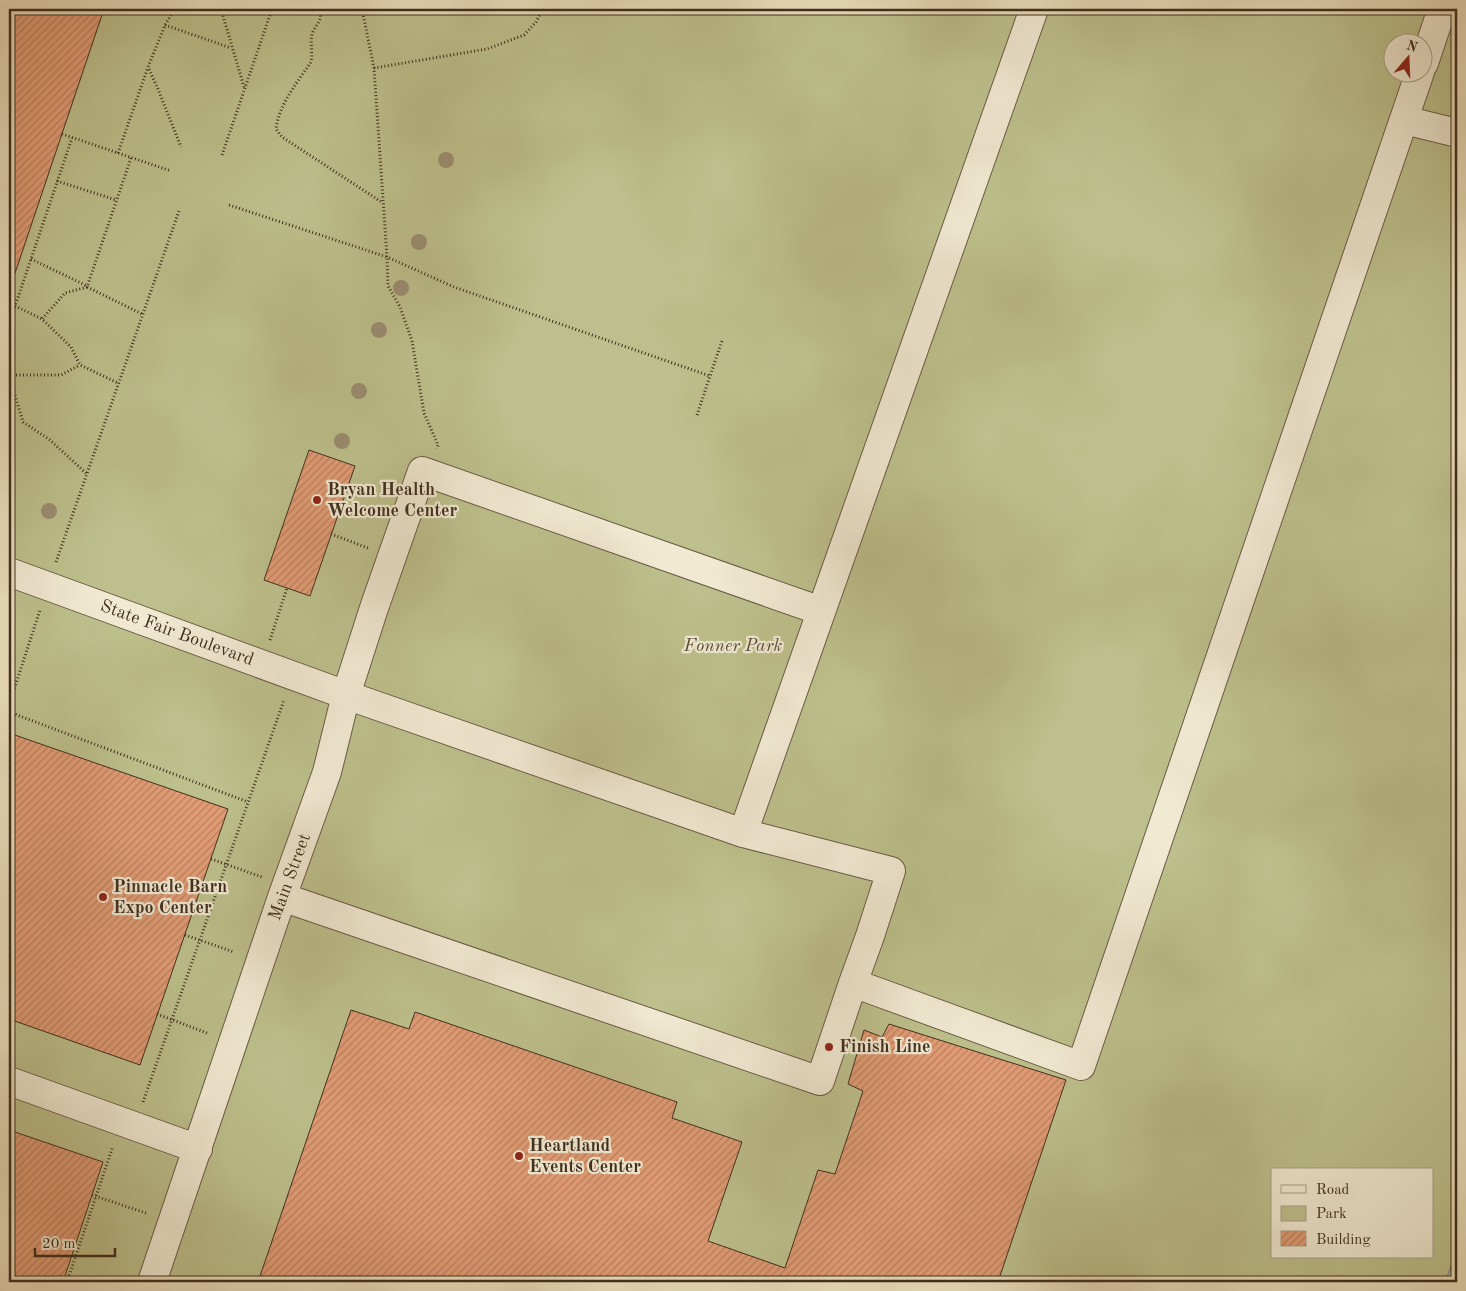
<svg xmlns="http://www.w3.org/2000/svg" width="1466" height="1291" font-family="'Old Standard TT',serif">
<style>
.green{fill:#bdc08c;stroke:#7e7756;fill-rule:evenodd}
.water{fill:url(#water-waves);stroke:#78817d}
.building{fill:url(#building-hatch);stroke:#402e1f}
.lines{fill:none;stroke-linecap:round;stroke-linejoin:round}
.minor-casing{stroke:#6a5a46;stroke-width:30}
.path{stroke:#402e1f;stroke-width:3;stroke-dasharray:1 2.5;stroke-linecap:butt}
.minor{stroke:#f1ead3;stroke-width:28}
.tree{fill:#9a8d71}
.poi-dot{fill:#8f2418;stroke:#f1ead3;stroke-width:2}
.labels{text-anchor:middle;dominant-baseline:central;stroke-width:4.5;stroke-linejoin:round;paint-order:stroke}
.poi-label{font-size:18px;font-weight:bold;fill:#402e1f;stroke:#f1ead3;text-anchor:start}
.street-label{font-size:18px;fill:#402e1f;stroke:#f1ead3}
.park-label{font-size:18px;font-style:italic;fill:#594b35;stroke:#f1ead3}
</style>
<defs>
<pattern id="water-waves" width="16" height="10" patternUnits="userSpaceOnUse" patternTransform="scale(1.25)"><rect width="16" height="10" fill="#9eb9bc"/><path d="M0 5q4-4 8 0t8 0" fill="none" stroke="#829798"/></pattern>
<pattern id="building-hatch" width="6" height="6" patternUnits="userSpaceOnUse" patternTransform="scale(1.25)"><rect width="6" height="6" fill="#e29c75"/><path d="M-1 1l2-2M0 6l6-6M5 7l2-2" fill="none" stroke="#b9805f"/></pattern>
</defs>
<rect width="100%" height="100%" fill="#eadebb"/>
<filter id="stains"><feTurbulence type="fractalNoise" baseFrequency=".004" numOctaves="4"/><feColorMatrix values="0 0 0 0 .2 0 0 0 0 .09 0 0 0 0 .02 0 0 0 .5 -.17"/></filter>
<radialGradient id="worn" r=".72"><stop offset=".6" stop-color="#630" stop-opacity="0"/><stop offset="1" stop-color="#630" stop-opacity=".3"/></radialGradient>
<path class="green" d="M9,9h1448v1273h-1448zM1394,42h30v30h-30zM1272,1170h160v87h-160z"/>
<path class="water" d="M1457,1251v31h-12z"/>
<path class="building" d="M9,9h95l-95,282z
M309,450l46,16 -45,130 -46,-16z
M9,733l219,76 -88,256 -131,-46z
M351,1010l58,19 6,-17 262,90 -5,16 70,24 -34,99 77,27 33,-98 17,4 28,-83 -15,-7 16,-54 18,7 7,-13 177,56 -68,202h-740z
M9,1130l94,32 -40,120h-54z"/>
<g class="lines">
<g class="minor-casing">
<path id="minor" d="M1424,63l18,-54
M1404,120l53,13
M9,572l337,123 397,138 148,38 -21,65 -17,47
M743,833l291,-824
M282,897l538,184 33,-98 228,83 339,-994
M9,1081l189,68
M152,1282l130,-385 45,-125 19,-77 28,-87 48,-137 399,140"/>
</g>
<path class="path" d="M175,9l-10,16 -17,42 10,22 23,58
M221,9l23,78
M318,9c7,10 -3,16 -6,25 -2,9 1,19 -1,28 -14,21 -32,42 -35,67l6,8 101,66
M362,9l12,59 13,189 67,30 256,89 12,-35
M165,25l66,23
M374,68l113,-19 37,-14 12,-13 7,-13
M62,134l109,37
M118,153l30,-86
M222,155l50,-146
M131,158l-44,129 55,27
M57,181l59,19
M229,205l158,52 1,29 12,21 12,34 12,72 14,32 -1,4
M31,259l56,27
M87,287l-22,6 -23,26 29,28 9,18 38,18
M15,306l27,13
M9,324l63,-186
M9,375l14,47 27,18 37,34
M9,375h52l19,-10
M697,415l13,-39
M331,534l37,14
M56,562l123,-351
M270,640l17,-52
M9,705l31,-95
M9,712l239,90
M211,859l51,18
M185,935l49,17
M157,1014l50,19
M143,1102l141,-402
M92,1195l54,18
M67,1282l46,-136"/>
<use href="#minor" class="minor"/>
</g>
<g class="tree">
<circle cx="446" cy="160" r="8"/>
<circle cx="419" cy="242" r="8"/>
<circle cx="401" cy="288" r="8"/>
<circle cx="379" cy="330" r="8"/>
<circle cx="359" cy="391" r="8"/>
<circle cx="342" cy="441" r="8"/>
<circle cx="49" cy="511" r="8"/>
</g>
<g class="poi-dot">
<circle cx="317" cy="500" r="5"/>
<circle cx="103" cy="897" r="5"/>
<circle cx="829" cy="1047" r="5"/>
<circle cx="519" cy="1156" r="5"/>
</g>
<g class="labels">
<g class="poi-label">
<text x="327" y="490">Bryan Health<tspan x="327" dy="21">Welcome Center</tspan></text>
<text x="113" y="887">Pinnacle Barn<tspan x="113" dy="21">Expo Center</tspan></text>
<text x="839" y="1047">Finish Line</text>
<text x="529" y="1146">Heartland<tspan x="529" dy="21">Events Center</tspan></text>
</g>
<g class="street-label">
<text transform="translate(177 633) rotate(20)">State Fair Boulevard</text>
<text transform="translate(290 877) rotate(-70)">Main Street</text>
</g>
<g class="park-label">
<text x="733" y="646">Fonner Park</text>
</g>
</g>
<rect width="1466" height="1291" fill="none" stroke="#eadebb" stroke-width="30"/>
<rect x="10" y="10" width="1446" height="1271" fill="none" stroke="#402e1f" stroke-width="2.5"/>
<rect x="15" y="15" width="1436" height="1261" fill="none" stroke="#402e1f"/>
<rect x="1271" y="1168" width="162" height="90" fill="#f1ead3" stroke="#aa9f8b"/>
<rect x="1281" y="1185" width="25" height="8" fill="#f1ead3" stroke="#aa9f8b"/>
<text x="1316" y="1194" font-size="15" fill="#402e1f">Road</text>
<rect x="1281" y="1206" width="25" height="15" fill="#bdc08c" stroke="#aa9f8b"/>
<text x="1316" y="1218" font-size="15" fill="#402e1f">Park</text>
<rect x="1281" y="1231" width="25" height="15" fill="url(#building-hatch)" stroke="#aa9f8b"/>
<text x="1316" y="1244" font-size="15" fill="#402e1f">Building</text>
<g transform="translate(1408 58) rotate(19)"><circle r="24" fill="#f1ead3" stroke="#aa9f8b"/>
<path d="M0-4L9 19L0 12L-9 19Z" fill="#8f2418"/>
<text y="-8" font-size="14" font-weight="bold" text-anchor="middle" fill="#402e1f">N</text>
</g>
<path d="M35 1248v8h80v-8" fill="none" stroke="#402e1f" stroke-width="2.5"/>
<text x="42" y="1248" font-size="15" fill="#402e1f" stroke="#f1ead3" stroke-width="4" paint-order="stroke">20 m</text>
<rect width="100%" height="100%" filter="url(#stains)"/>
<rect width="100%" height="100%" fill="url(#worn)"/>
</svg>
